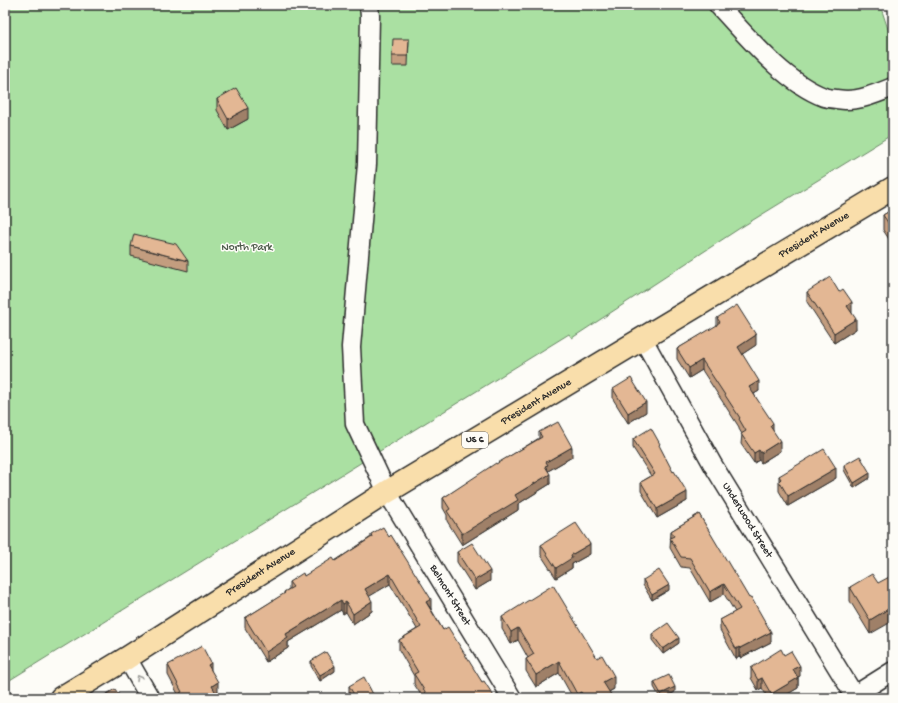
<svg xmlns="http://www.w3.org/2000/svg" width="898" height="703" font-family="'Gochi Hand',sans-serif">
<style>
.green{fill:#aae0a2;stroke:#6a8666}
.lines{fill:none;stroke-linecap:round;stroke-linejoin:round}
.minor-casing{stroke:#2b2b2b;stroke-width:21}
.major-casing{stroke:#2b2b2b;stroke-width:25}
.minor{stroke:#fdfcf7;stroke-width:18}
.major{stroke:#f9deab;stroke-width:22}
.wall{fill:#c39d7f;stroke:#2b2b2b}
.shaded-wall{fill:#9f8068;stroke:#2b2b2b}
.building{fill:#e3b794;stroke:#2b2b2b}
.oneway{stroke:#9e9e9b}
.labels{text-anchor:middle;dominant-baseline:central;stroke-width:3;stroke-linejoin:round;paint-order:stroke}
.shield{fill:#fdfcf7;stroke:#6a6a68;stroke-width:1}
.shield-label{font-size:10px;font-weight:bold;fill:#2b2b2b}
.street-label{font-size:11px;fill:#2b2b2b;stroke:#fdfcf7}
.park-label{font-size:11px;fill:#4b5849;stroke:#fdfcf7}
</style>
<rect width="100%" height="100%" fill="#fdfcf7"/>
<filter id="ink" filterUnits="userSpaceOnUse"><feTurbulence type="fractalNoise" baseFrequency=".025" numOctaves="2"/><feDisplacementMap in="SourceGraphic" scale="8" xChannelSelector="R" yChannelSelector="G"/><feConvolveMatrix kernelMatrix="1 2 1 2 8 2 1 2 1" color-interpolation-filters="sRGB"/></filter>
<g filter="url(#ink)">
<path class="green" d="M5,5h875l13,39v90l-153,94 -168,110 -3,-4 -564,349z"/>
<g class="lines">
<g class="minor-casing">
<g id="minor">
<path id="s1" d="M369,5l1,11 -3,148 -16,183 4,77 32,68 125,206"/>
<path d="M718,5c29,31 66,77 106,92 6,2 15,2 22,3 16,0 32,-7 47,-13"/>
<path id="s2" d="M643,339l70,126 143,233"/>
<path d="M127,658l23,40"/>
<path d="M850,698l43,-27"/>
</g>
</g>
<g class="major-casing">
<g id="major">
<path id="s3" d="M61,698l66,-40 260,-166 506,-304"/>
</g>
</g>
<use href="#minor" class="minor"/>
<use href="#major" class="major"/>
</g>
<path class="wall" d="M409,39l-1,27h-16v-10z
M217,99l31,20 -20,11 -11,-20z
M893,209v36l-10,-15v-15z
M131,246l57,15v10l-57,-15z
M807,292l45,21 4,16 -22,14 -27,-41z
M893,300v20l-3,-4v-15z
M717,318l39,27 -14,9 17,37 -5,3 19,37 7,20 -19,12 -2,-3 -5,3 -13,-19 1,-10 -3,-5v-2l-37,-57 -13,8 -12,-19v-10l40,-23z
M613,389l33,23 -18,11 -15,-24z
M539,432l33,25 -24,14 2,13 -32,20v6l-56,35 -15,-24v-6l-4,-7v-10l96,-60z
M633,439l27,9 27,53 -30,17 -16,-27v-9l10,-6 -18,-28z
M844,465l26,13 -16,10 -10,-18z
M779,476l57,2 -48,28 -9,-15z
M699,514l72,128 -31,16 -1,-1 -3,2 -16,-29v-10l15,-8 -11,-18 -14,8 -20,-34 -9,-1 -11,-19 1,-17z
M371,534l60,75 12,21 39,52 13,16h-72l-9,-14v-8l-15,-26v-10l18,-11 -27,-45 -21,12 3,15 -19,13 -7,-12 -3,2 -2,-4 -53,32v6l-22,14 -21,-34v-10l39,-24v-2l5,-3v-7l15,-6 31,-15 36,-24z
M541,545l49,9 -18,10v4l-16,10 -15,-23z
M457,552l33,29 -15,9 -18,-28z
M643,580l26,10 -17,10 -9,-15z
M878,583l-8,51 -20,-33v-14z
M502,617l112,72 -5,3 4,6h-40l-14,-25 -23,14 -10,-16v-12l2,-1 -10,-18 -7,4 -9,-15z
M652,634l27,9 -16,11 -11,-14z
M784,655l16,21 -2,1v11l-17,10h-13l-6,-10 -4,2 -7,-12v-10z
M311,661l24,10 -15,10 -9,-15z
M168,665l43,5 7,22 -2,1 3,5h-39l-12,-23z
M654,682l21,10 -11,6h-4l-6,-11z
M349,686l26,12h-25l-1,-3z"/>
<path class="shaded-wall" d="M248,108v11l-20,11v-11z
M852,302v11l-5,3v-10z
M856,319v10l-22,14v-10z
M756,335v10l-18,12v-10z
M702,360v10l-13,8v-10z
M759,381v10l-10,6v-10z
M646,402v10l-18,11v-10z
M773,423v11l-3,-8z
M780,441v10l-19,12v-10z
M572,447v10l-24,14 -3,-5 1,-4z
M759,450v10l-5,3v-10z
M836,468v10l-48,28v-10z
M870,473v5l-16,10v-5z
M550,474v10l-32,20v6l-56,35v-11l53,-39z
M687,492v9l-30,17v-9z
M590,544v10l-18,10v4l-16,10v-10l15,-13z
M490,571v10l-15,9v-10z
M390,574v10l-25,15v-10z
M724,584v10l-14,8v-10z
M669,585v5l-17,10v-5z
M431,599v10l-5,-7z
M341,600v10l-53,32v6l-22,14v-10l20,-18z
M372,601v10l-19,13v-10z
M346,602v10l-3,2v-10z
M893,606v15l-23,13v-14z
M518,628v12l-7,4v-12z
M771,632v10l-31,16v-10z
M679,638v5l-16,11v-5z
M739,647v10l-3,2v-10z
M559,661v12l-23,14v-12z
M211,663v10l-3,-8z
M335,666v5l-15,10v-6z
M800,666v10l-7,3v-10z
M614,676v13l-11,6v-13z
M762,678v10l-4,2v-10z
M798,678v10l-17,10h-10v-4z
M218,682v10l-6,4v-10z
M675,687v5l-11,6h-3v-4z
M581,692v6h-4v-4z"/>
<path class="building" d="M393,39h16l-1,17h-16z
M236,88l12,20 -20,11 -11,-20z
M893,209v21l-10,-15z
M134,234l42,10 12,17 -57,-15z
M830,277l9,15 4,-3 9,13 -5,4 9,13 -22,14 -27,-41z
M893,300v5l-3,-4z
M737,305l19,30 -18,12 21,34 -10,6 24,36 -3,3 10,15 -19,12 -2,-3 -5,3 -13,-19 5,-3 -7,-12 1,-1 -38,-58 -13,8 -12,-19 40,-24v-1l3,-2 -3,-4z
M631,378l15,24 -18,11 -15,-24z
M558,422l14,25 -26,15 2,3 -3,1 5,8 -35,21 3,5 -56,34 -15,-23 3,-2 -7,-11 53,-35v1l46,-27 -3,-5z
M651,428l9,16 -1,1 14,27 1,-1 13,21 -30,17 -16,-27 14,-8 -22,-35z
M824,449l12,19 -48,28 -9,-15 2,-2 -2,-3z
M860,456l10,17 -16,10 -10,-18z
M699,514l50,84 2,-1 20,35 -31,16 -1,-1 -3,2 -16,-29 20,-11 -16,-25 -14,8 -20,-34 -9,-1 -11,-19 4,-2 -3,-5z
M576,523l14,21 -19,11 1,3 -16,10 -15,-23z
M383,527l6,10 2,-2 40,64 -5,3 17,28 5,-3 34,55 2,-1 11,17h-66l-15,-24 4,-2 -19,-32 22,-13 -31,-53 -25,15 7,12 -19,13 -7,-12 -3,2 -2,-4 -55,34 2,4 -22,14 -21,-34 40,-25 -1,-1 9,-5 -4,-5 14,-9 1,3 29,-18 2,3 37,-24 -1,-3z
M472,543l18,28 -15,9 -18,-28z
M659,570l10,15 -17,10 -9,-15z
M872,574l6,9 15,-8v31l-23,14 -20,-33z
M553,585l44,73 5,-3 12,21 -11,6 10,16h-28l-4,-6 -4,2 -18,-33 -23,14 -10,-16 8,-5 -16,-26 -7,4 -9,-15z
M668,623l11,15 -16,11 -11,-15z
M202,646l9,17 -3,2 10,17 -6,4 7,12h-37l-2,-5 2,-1 -14,-27z
M781,649l3,6 7,-4 9,15 -7,3 5,9 -27,16 -9,-16 -4,2 -7,-12z
M326,652l9,14 -15,9 -9,-14z
M669,675l6,12 -14,7 -7,-12z
M364,677l11,21h-19l-7,-12z
M115,689l6,9h-21z"/>
<defs><path id="oneway-chevron" d="M-2-3.5L2.5 0L-2 3.5" fill="none" stroke-width="1.6" stroke-linecap="round" stroke-linejoin="round"/></defs>
<use class="oneway" href="#oneway-chevron" transform="translate(139 678) rotate(-121)"/>
</g>
<g class="labels">
<rect class="shield" x="462" y="432" width="26" height="16" rx="3"/>
<g class="shield-label">
<text x="475" y="440">US 6</text>
</g>
<g class="street-label">
<text stroke="none"><textPath href="#s3" startOffset="884">President Avenue</textPath></text>
<text stroke="none"><textPath href="#s3" startOffset="560">President Avenue</textPath></text>
<text stroke="none"><textPath href="#s2" startOffset="209">Underwood Street</textPath></text>
<text stroke="none"><textPath href="#s3" startOffset="236">President Avenue</textPath></text>
<text stroke="none"><textPath href="#s1" startOffset="616">Belmont Street</textPath></text>
</g>
<g class="park-label">
<text x="247" y="248">North Park</text>
</g>
</g>
<rect width="898" height="703" fill="none" stroke="#fdfcf7" stroke-width="20"/>
<rect x="10" y="10" width="878" height="683" fill="none" stroke="#2b2b2b" stroke-width="1.5" filter="url(#ink)"/>
</svg>
